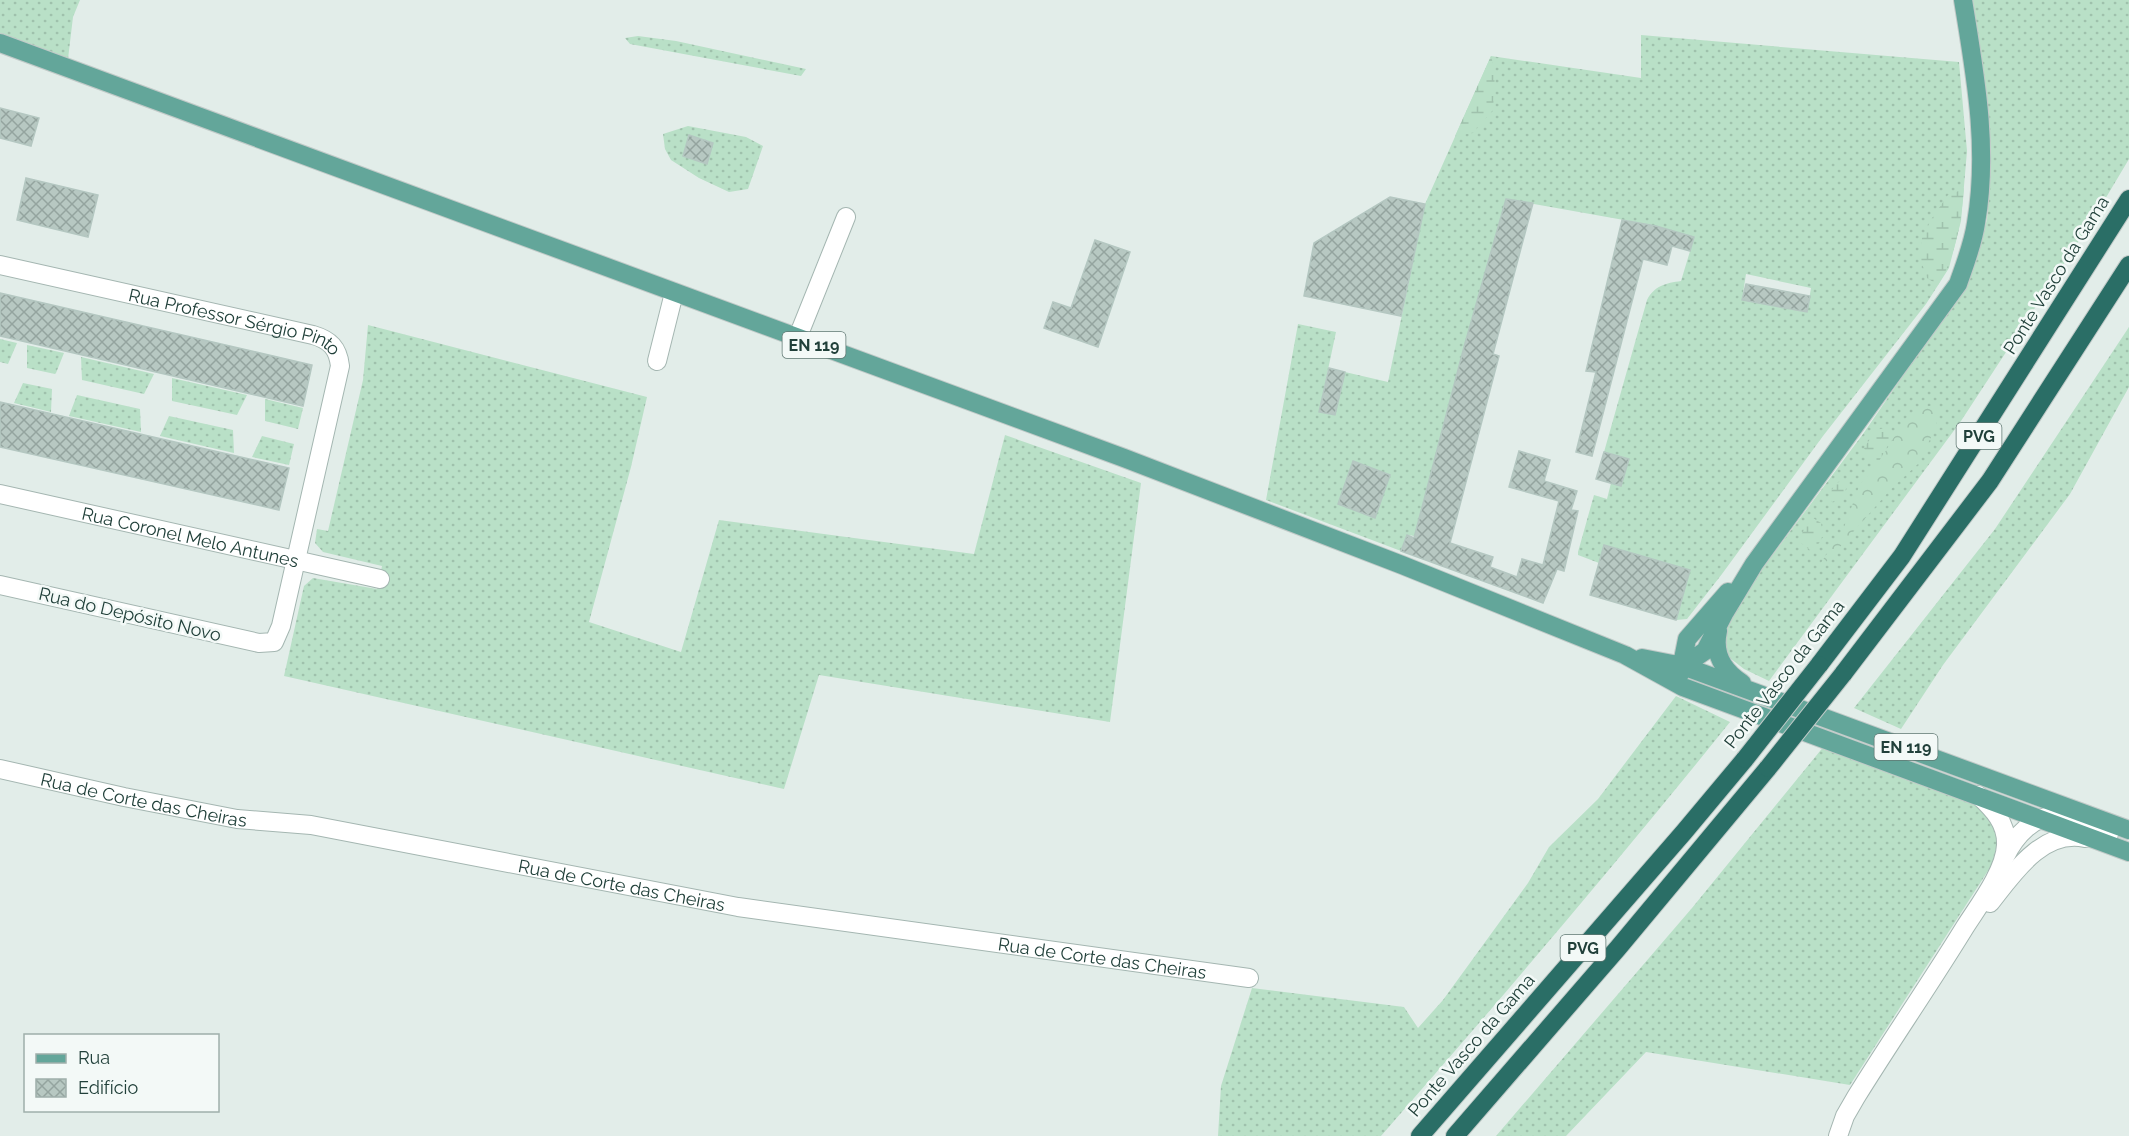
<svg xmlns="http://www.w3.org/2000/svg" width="2129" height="1136" font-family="Raleway,sans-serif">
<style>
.grass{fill:url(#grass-dots);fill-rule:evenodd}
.forest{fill:url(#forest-crowns)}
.wetland{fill:url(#wetland-marsh)}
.building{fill:url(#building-cross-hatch);stroke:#b4c7c1;stroke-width:1.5}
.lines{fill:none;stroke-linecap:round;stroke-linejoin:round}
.minor-casing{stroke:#a4b6b1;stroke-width:20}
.major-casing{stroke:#c1cac8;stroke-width:20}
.highway-casing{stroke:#c1cac8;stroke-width:20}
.minor{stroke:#fff;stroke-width:18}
.major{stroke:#63a69a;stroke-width:18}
.highway{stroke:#2a6e66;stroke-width:18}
.highway-bridge-casing{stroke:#c1cac8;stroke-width:20;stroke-linecap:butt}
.highway-bridge{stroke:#2a6e66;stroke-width:18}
.labels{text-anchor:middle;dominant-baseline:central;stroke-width:5;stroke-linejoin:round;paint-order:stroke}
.shield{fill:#f3f9f7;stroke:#607873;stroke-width:1.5}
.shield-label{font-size:16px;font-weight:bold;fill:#21403a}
.street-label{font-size:18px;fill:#21403a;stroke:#f3f9f7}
</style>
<defs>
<pattern id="grass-dots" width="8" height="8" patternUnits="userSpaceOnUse" patternTransform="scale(1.5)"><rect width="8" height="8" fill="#b9e0c7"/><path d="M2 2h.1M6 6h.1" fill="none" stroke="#9fc1ac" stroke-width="1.8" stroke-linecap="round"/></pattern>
<pattern id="forest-crowns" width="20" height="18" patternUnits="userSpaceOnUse" patternTransform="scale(1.5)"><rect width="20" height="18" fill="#b9e0c7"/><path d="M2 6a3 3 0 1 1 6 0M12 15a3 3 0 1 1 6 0" fill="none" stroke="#9fc1ac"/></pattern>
<pattern id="wetland-marsh" width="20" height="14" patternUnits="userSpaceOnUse" patternTransform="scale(1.5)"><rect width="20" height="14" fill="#b9e0c7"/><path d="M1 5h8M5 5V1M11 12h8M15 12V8" fill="none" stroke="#9fc1ac"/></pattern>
<pattern id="building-cross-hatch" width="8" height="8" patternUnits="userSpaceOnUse" patternTransform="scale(1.5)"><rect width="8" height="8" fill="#b7c8c2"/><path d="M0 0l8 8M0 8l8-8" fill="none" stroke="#94a49f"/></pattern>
</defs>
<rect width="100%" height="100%" fill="#e2ede9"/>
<path class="grass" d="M0,0h80l-7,17 -5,42 -68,-25z
M1971,0h158v159l-34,57 -134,205 -192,260 -25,-12 -18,-14c-4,-22 1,-31 10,-51l127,-170 103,-150 21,-64 4,-70z
M1641,35l318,27 8,89 -6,70 -12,47 -23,36 -103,132 -101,138 -35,45 -11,1 14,-50 -86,-24 -5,17 -21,-8v-3l16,-57 13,4 4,-16 10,3 8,-27 -25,-7 43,-152c7,-14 19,-17 34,-19l13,-43 -42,-13 -146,-26 -91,337 -8,-1 -6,16 -135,-51 32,-176 38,8 -17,80 16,3 10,-43 43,10 37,-178 66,-148 150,22zM1746,274l65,14 -4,24 -65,-12zM1353,462l37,13 -15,42 -37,-13z
M638,36l38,5 130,28 -5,7 -171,-32 -5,-6z
M688,126l58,11 17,9 -15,43 -19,3 -30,-14 -28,-18 -6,-11 -2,-15z
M368,325l279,72 -16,70 -42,155 92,30 38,-132 255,34 31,-119 136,48 -31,239 -291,-47 -35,114 -500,-113 20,-90 9,-8 64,11 5,-23 -59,-14 -8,-9 2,-14 11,2 35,-151z
M2129,327v60l-59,107 -127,171 -42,64 -47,-21 141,-179z
M0,339l17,4 -9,21 -8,-2z
M27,345l37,8 -8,20 -1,1 -28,-6z
M81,357l73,17 -10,20 -62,-14z
M172,378l75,17 -10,20 -65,-14z
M23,383l29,6 -1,23 -37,-9z
M77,395l63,14 1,23 -72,-16z
M265,399l38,9 -5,21 -33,-8z
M169,416l64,14 1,23 -74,-17z
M262,436l32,8 -5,21 -37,-8z
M1676,696l54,26c-113,141 -230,278 -349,414h-163l3,-50 31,-98 152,19 14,21 25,-28 85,-117 21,-36 49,-48z
M1829,740l149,55 21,39 -6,29 -143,222 -204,-33 -80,84h-70l196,-228z"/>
<path class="forest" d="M1939,404l-3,23 -18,37 -27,25 -60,68 -17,16 29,-43 17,-46 16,-17 29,-48 11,-10z"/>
<path class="wetland" d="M1491,56l4,16 -2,38 -20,23 -18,3z
M1964,189c-3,34 -8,67 -26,96l-11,-7 -7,-20 2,-20 10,-20 16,-23z
M1885,428l10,5 -17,30 -8,-4 -6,-11 12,-18z
M1845,479l1,10 -5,9 -9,4 -3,-6c3,-8 7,-14 16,-17z
M1813,518l8,5 2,14 -8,12 -5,1 -9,-7v-7l4,-9z"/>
<path class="building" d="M0,108l39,10 -8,28 -31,-8z
M689,135l24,8 -6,21 -24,-8z
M26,178l72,17 -10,42 -71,-17z
M1390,197l35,7 -24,112 -97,-20 10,-53z
M1506,199l27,4 -40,151 6,2 -49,187 43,14 -3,10 27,10 5,-18 21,6 16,-64 -50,-14 10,-36 31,9 -6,21 33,10 -6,19 7,1 -14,60 -7,-2 -14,34 -142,-52 6,-16 7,3 50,-191z
M1622,220l34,6 38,11 -4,14 -18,-5 -5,19 -24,-6 -51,197 -16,-4 20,-80 -10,-1z
M1095,240l35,12 -32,95 -54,-19 9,-26 18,6z
M1746,284l64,12 -3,16 -65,-12z
M0,293l312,72 -9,41 -303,-70z
M1329,368l16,4 -10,43 -16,-3z
M0,402l289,66 -10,42 -279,-63z
M1604,452l25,7 -8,27 -25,-7z
M1353,461l37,14 -15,43 -37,-14z
M1604,545l86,25 -14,50 -86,-25z"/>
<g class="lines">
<g class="minor-casing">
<g id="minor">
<path id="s1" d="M0,265l313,70c17,5 25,13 27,31l-59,260 -7,16 -15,1 -259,-58"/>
<path d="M797,339l49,-122"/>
<path d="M657,361l17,-68"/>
<path id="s2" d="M0,494l380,85"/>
<path id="s3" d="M0,769l124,28 113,22 74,6 427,82 511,71"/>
<path d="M2005,857c10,-21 29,-43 55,-41 16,1 35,11 50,16"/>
<path d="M1990,903c23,-29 52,-74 95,-65"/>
<path d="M1838,1136l7,-20 11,-19c36,-58 74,-113 109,-170 14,-22 40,-56 41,-82 1,-22 -13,-36 -28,-50"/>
</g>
</g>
<g class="major-casing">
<path id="major" d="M0,43l1124,415 278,107 223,90 58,32 446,165
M1718,631c-5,22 5,40 24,52
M1642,658l41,8 446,164
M1683,666l22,-15 20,-39 29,-48 204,-280c7,-20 15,-40 18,-61 13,-75 -1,-149 -13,-223
M1680,674l7,-35 41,-47"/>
</g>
<g class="highway-casing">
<path id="highway" d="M1819,665l83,-109 227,-357
M1843,674l147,-193 139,-216
M1420,1136l264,-304 61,-73
M1455,1136l163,-188 150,-180"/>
</g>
<use href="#minor" class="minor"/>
<use href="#major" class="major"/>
<use href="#highway" class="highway"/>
<g class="highway-bridge-casing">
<path id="highway-bridge" d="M1745,759l74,-94
M1768,768l75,-94"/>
</g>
<use href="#highway-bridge" class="highway-bridge"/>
</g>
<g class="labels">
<g class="shield">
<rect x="782.5" y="332" width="63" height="26" rx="4.5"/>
<rect x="1956.5" y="423" width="45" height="26" rx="4.5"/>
<rect x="1874.5" y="734" width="63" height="26" rx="4.5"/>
<rect x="1560.5" y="935" width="45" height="26" rx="4.5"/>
</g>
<g class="shield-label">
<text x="814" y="345">EN 119</text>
<text x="1979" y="436">PVG</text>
<text x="1906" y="747">EN 119</text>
<text x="1583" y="948">PVG</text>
</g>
<g class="street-label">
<text transform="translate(2056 275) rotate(-58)">Ponte Vasco da Gama</text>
<text stroke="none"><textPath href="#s1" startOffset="242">Rua Professor Sérgio Pinto</textPath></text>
<text stroke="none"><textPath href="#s2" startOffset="195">Rua Coronel Melo Antunes</textPath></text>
<text transform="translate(130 614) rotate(13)">Rua do Depósito Novo</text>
<text transform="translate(1784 674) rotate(-52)">Ponte Vasco da Gama</text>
<text stroke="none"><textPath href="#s3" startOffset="147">Rua de Corte das Cheiras</textPath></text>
<text stroke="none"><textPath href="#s3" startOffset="633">Rua de Corte das Cheiras</textPath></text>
<text stroke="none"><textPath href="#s3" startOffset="1119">Rua de Corte das Cheiras</textPath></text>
<text transform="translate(1471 1045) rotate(-49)">Ponte Vasco da Gama</text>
</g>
</g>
<rect x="24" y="1034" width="195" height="78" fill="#f3f9f7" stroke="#9fafab" stroke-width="1.5"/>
<rect x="36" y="1054" width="30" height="9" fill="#63a69a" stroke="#9fafab" stroke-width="1.5"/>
<text x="78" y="1064" font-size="18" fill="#21403a">Rua</text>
<rect x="36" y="1079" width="30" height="18" fill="url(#building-cross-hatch)" stroke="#9fafab" stroke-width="1.5"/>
<text x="78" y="1094" font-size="18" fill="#21403a">Edifício</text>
</svg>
